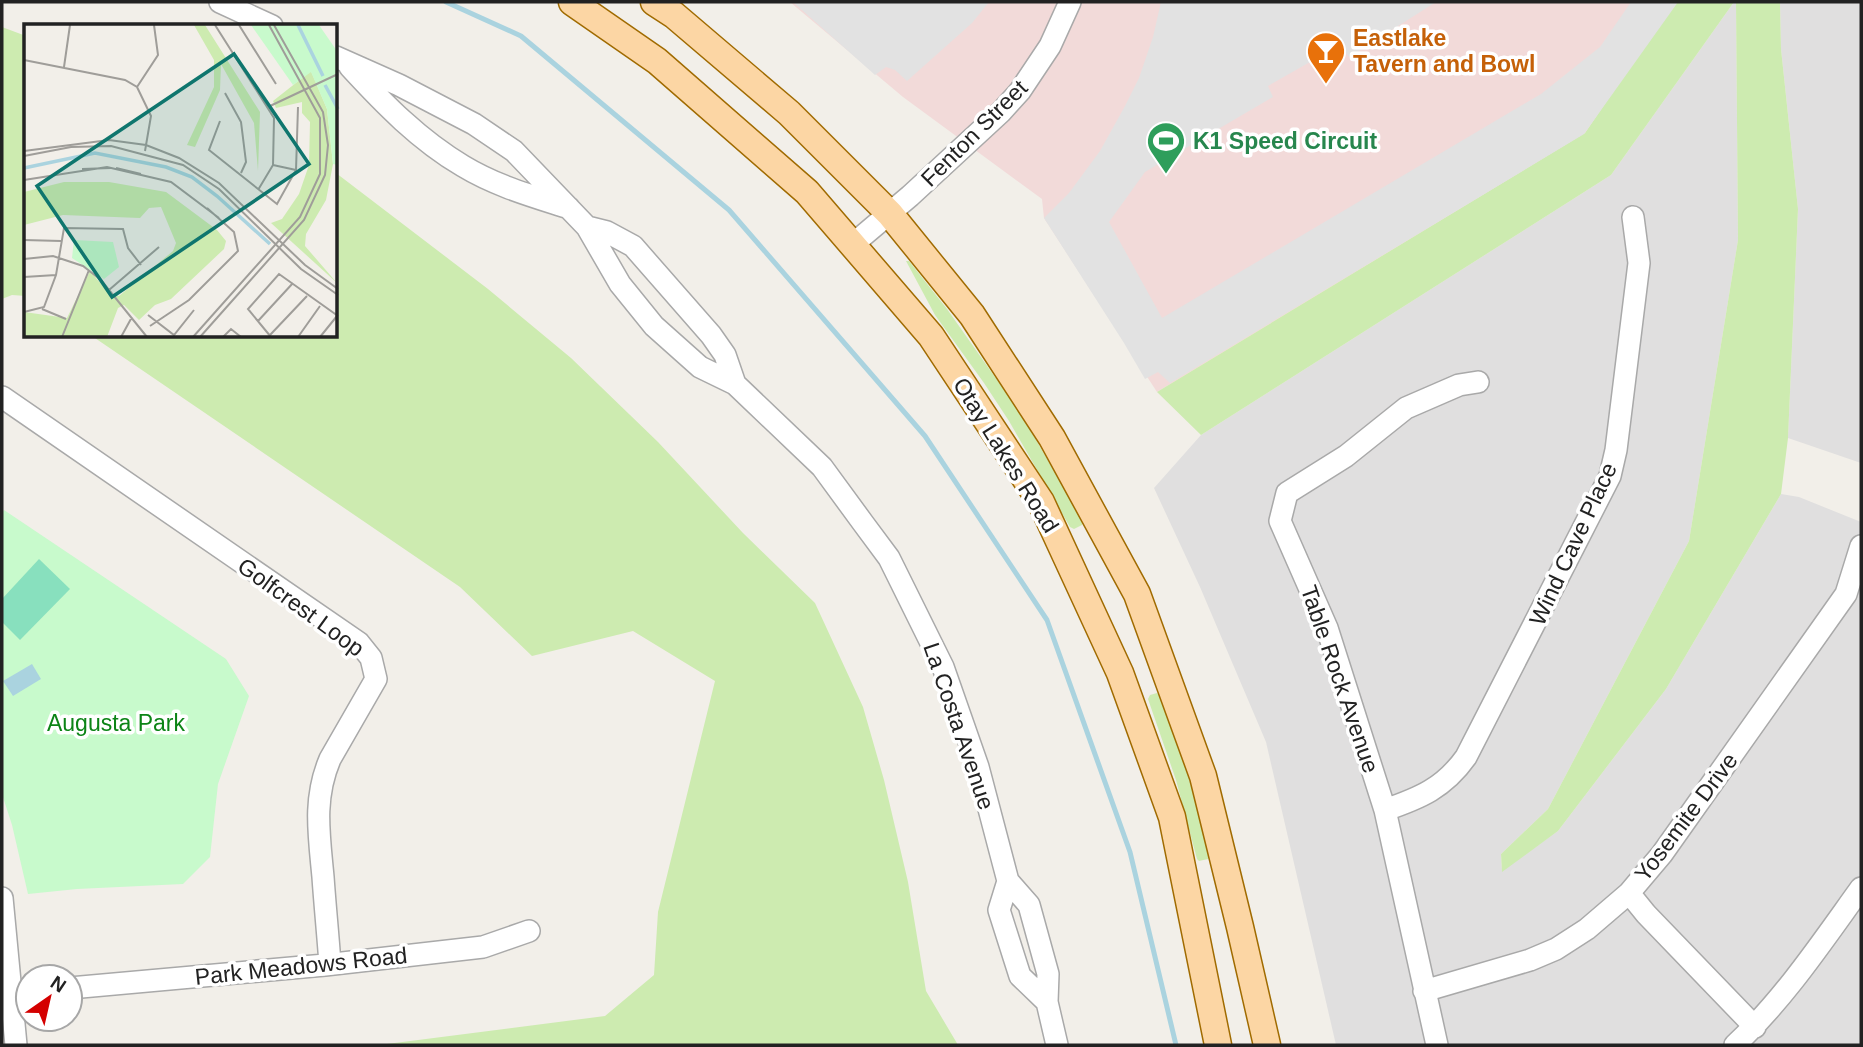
<svg xmlns="http://www.w3.org/2000/svg" width="1863" height="1047" font-family="Arial,sans-serif">
<style>
.residential{fill:#e0dfdf}
.commercial{fill:#f2dad9}
.grass{fill:#cdebb0}
.park{fill:#c8facc}
.pitch{fill:#88e0be}
.parking{fill:#e2e2e2}
.water{fill:#aad3df}
.lines{fill:none;stroke-linecap:round;stroke-linejoin:round}
.stream{stroke:#aad3df;stroke-width:5}
.minor-casing{stroke:#a9a9a9;stroke-width:24}
.major-casing{stroke:#a06b00;stroke-width:29}
.minor{stroke:#fff;stroke-width:21}
.major{stroke:#fcd6a4;stroke-width:26}
.labels{text-anchor:middle;dominant-baseline:central;stroke-width:7;stroke-linejoin:round;paint-order:stroke}
.food-label{font-size:23px;font-weight:bold;fill:#c56008;stroke:#fff;text-anchor:start}
.street-label{font-size:23px;fill:#222;stroke:#fff}
.leisure-label{font-size:23px;font-weight:bold;fill:#27864d;stroke:#fff;text-anchor:start}
.park-label{font-size:23px;fill:#0c8416;stroke:#fff}
.inset-river{fill:none;stroke:#aad3df;stroke-width:3.5}
.inset-road{fill:none;stroke:#9f9d99;stroke-width:2}
.view{fill:#0f766e;fill-opacity:0.15;stroke:#0f766e;stroke-width:3.5}
.inset-edge{fill:none;stroke:#222;stroke-width:3.5}
</style>
<rect width="100%" height="100%" fill="#f2efe9"/>
<path class="residential" d="M1734,2h2l2,238 -49,301 -141,268 -47,45 1,17 56,-40 108,-142 115,-195 18,3 62,25v523h-525l-70,-303 -66,-155 -46,-99 47,-53 410,-260z
M1780,2h81v461l-73,-25 10,-229 -17,-160z"/>
<path class="commercial" d="M790,2h884l-89,131 -428,259 -113,-174 -2,-19 -139,-102z"/>
<path class="grass" d="M1674,2h60l-123,173 -410,260 -44,-43 428,-259z
M1736,2h44l1,47 17,160 -10,229 -7,56 -115,195 -108,142 -56,41 -1,-18 47,-45 141,-268 49,-301z
M2,27l24,9v260l-14,-1 -10,4z
M336,173l152,116 83,69 87,84 85,91 72,70 48,104 21,73 24,102 18,109 32,54h-579l226,-29 49,-41 4,-63 57,-231 -82,-50 -101,25 -72,-69 -368,-251h244z
M906,261h3l38,48 74,105 62,107 -1,4 -8,4 -4,-2 -61,-106 -25,-38 -49,-68z
M1157,693l4,3 27,79 22,81 -2,3 -9,2 -2,-2 -21,-79 -28,-81 2,-4z"/>
<path class="park" d="M4,510l222,149 23,37 -31,88 -8,73 -27,27 -106,5 -49,5 -16,-69 -10,-31v-280z"/>
<path class="pitch" d="M39,559l31,30 -50,51 -18,-18v-23z"/>
<path class="parking" d="M793,2h196l-17,21 -65,58 -12,-11 -9,-3 -11,8z
M1161,2h275l-87,55 -9,-12 -72,41 5,11 -128,75 -36,50 53,96 379,-224 59,-47 31,-45h47l-94,132 -414,249 -12,-11 -13,7 -21,-36 -80,-125 25,-25 31,-42 25,-45 14,-28 14,-41z"/>
<path class="water" d="M32,664l9,15 -28,17 -10,-15z"/>
<g class="lines">
<path class="stream" d="M446,2l75,34 208,174 196,226 122,184 83,232 46,193"/>
<g class="minor-casing">
<path id="minor" d="M220,2l52,24
M336,57l63,28 75,39 40,27 73,76 33,57 34,42 46,41 35,17 87,83 41,56 26,35 54,109 35,100 30,114 21,24 19,69 -1,28 10,43
M350,67c34,37 69,73 113,99 33,20 69,30 106,42
M587,227l20,5 26,14 78,89 14,20 10,29
M852,245l58,-49 91,-84 19,-21 30,-45 20,-44
M2,397l357,246 12,15 5,21 -46,80c-17,40 -11,75 -7,118 2,29 5,58 7,87
M1385,810c35,-12 59,-22 81,-53l144,-281 6,-26 23,-187 -6,-46
M1008,881l-9,29 21,66 27,26
M1629,893l17,21 109,113
M2,898l14,147
M70,988l255,-23 158,-18 46,-16
M1424,991l106,-31 26,-11 31,-20 42,-36 33,-39 184,-260 15,-48
M1437,1045l-52,-235 -58,-182 -47,-107 7,-28 59,-37 60,-48 53,-23 19,-3
M1735,1045c49,-46 87,-103 126,-157"/>
</g>
<g class="major-casing">
<path id="major" d="M572,2l85,59 150,131 124,144 110,166 79,171 52,144 46,228
M654,2l20,13 115,98 101,101 82,101 80,123 85,156 66,182 37,151 27,118"/>
</g>
<use href="#minor" class="minor"/>
<use href="#major" class="major"/>
</g>
<defs>
<g id="bar-pin" transform="scale(2.0125)"><path d="M0 17L-7.5 6A9.5 9.5 0 1 1 7.5 6Z" fill="#e8710a" stroke="#fff"/><path d="M-6-5H6L.8 .8V4.5H3.5V6h-7V4.5H-.8V.8Z" fill="#fff"/></g>
<g id="stadium-pin" transform="scale(2.0125)"><path d="M0 17L-7.5 6A9.5 9.5 0 1 1 7.5 6Z" fill="#2e9e5b" stroke="#fff"/><path d="M0-5a6.5 5 0 1 0 0 10a6.5 5 0 1 0 0-10ZM-3.5-1.8h7v3.6h-7Z" fill="#fff"/></g>
</defs>
<g fill-rule="evenodd">
<use href="#bar-pin" x="1326" y="51"/>
<use href="#stadium-pin" x="1166" y="141"/>
</g>
<g class="labels">
<g class="food-label">
<text x="1353" y="38">Eastlake<tspan x="1353" dy="26">Tavern and Bowl</tspan></text>
</g>
<g class="street-label">
<text transform="translate(974 133) rotate(-45)">Fenton Street</text>
<text transform="translate(1006 455) rotate(58)">Otay Lakes Road</text>
<text transform="translate(1573 544) rotate(-65)">Wind Cave Place</text>
<text transform="translate(301 607) rotate(36)">Golfcrest Loop</text>
<text transform="translate(1340 679) rotate(71)">Table Rock Avenue</text>
<text transform="translate(959 726) rotate(71)">La Costa Avenue</text>
<text transform="translate(1686 817) rotate(-53)">Yosemite Drive</text>
<text transform="translate(301 966) rotate(-6)">Park Meadows Road</text>
</g>
<g class="leisure-label">
<text x="1193" y="141">K1 Speed Circuit</text>
</g>
<g class="park-label">
<text x="116" y="723">Augusta Park</text>
</g>
</g>
<g transform="translate(24 24)">
<rect width="313" height="313" fill="#f2efe9"/>
<path d="M170,1h11l55,87 -2,59 -4,-48 -33,-59 -1,26 -25,57 -8,-2 27,-58v-27zM287,47l16,38 6,55 -7,36 -20,34 -1,12 32,37 -66,-60 11,-4 17,-25 10,-29 1,-43 -8,-9v-11l-26,6 -3,-7zM40,158h45l57,10 51,38 9,11 -2,8 -53,50 -16,6 -16,15 -15,-15 -6,3 -11,29h-83v-25l43,6 23,-47 18,21 11,4 54,-45 3,-8 -15,-36 -12,1 -9,10 -77,-3 -39,10v-33z" fill="#cdebb0"/>
<path d="M227,1h68l18,26v114l-4,-1 -6,-55 -16,-37 -18,13zM50,216l39,2 6,25 -15,12 -32,-21z" fill="#c8facc"/>
<path class="inset-river" d="M274,1l25,51M301,61l13,24M0,144l71,-15 71,14 26,10 25,19 53,48"/>
<path class="inset-road" d="M191,1l59,93 -1,47 -15,25M215,1l37,59M0,36l101,20 12,7 14,29 -6,35M40,43l6,-42M113,63l21,-32 -4,-30M201,69l16,29 5,40 -5,11M246,82l68,-32M196,97l-11,29 68,54 19,-34 2,-63M0,127l85,-11 37,5 33,13 40,25 86,82 33,24M0,132l47,-9 40,-1 72,19 36,24 82,80 37,26M249,141l23,5M92,144l25,6M58,145l29,-1M0,156l83,-13 64,15 48,36M0,216l37,1M0,235l29,-3 30,10 18,14 46,57M0,253l32,-2M85,266l50,-43M18,285l24,10M0,288l20,-5 12,-32 8,-47 59,1 5,19 13,17M124,291l26,20 20,-25M234,297l35,-38M126,302l39,-26 49,-49 -4,-19 -27,-24M246,311l37,-39M38,313l27,-67M97,313l11,-20M169,313l107,-120 20,-43v-56l-51,-93M176,313l104,-117 21,-45 3,-30 -5,-33 -49,-87M199,313l8,-8 10,8M247,313l-23,-28 31,-35 59,42M274,313l22,-31M296,313l17,-21"/>
<path class="view" d="M210,30l75,110 -197,133 -75,-111z"/>
<rect width="313" height="313" class="inset-edge"/>
</g>
<rect width="1863" height="1047" fill="none" stroke="#222222" stroke-width="7"/>
<g transform="translate(49 998) rotate(34)"><circle r="33" fill="#ffffff" stroke="#a7a7a7" stroke-width="2"/>
<path d="M0-5L12 26L0 18L-12 26Z" fill="#d40000"/>
<text y="-10" font-size="19" font-weight="bold" text-anchor="middle" fill="#222222">N</text>
</g>
</svg>
